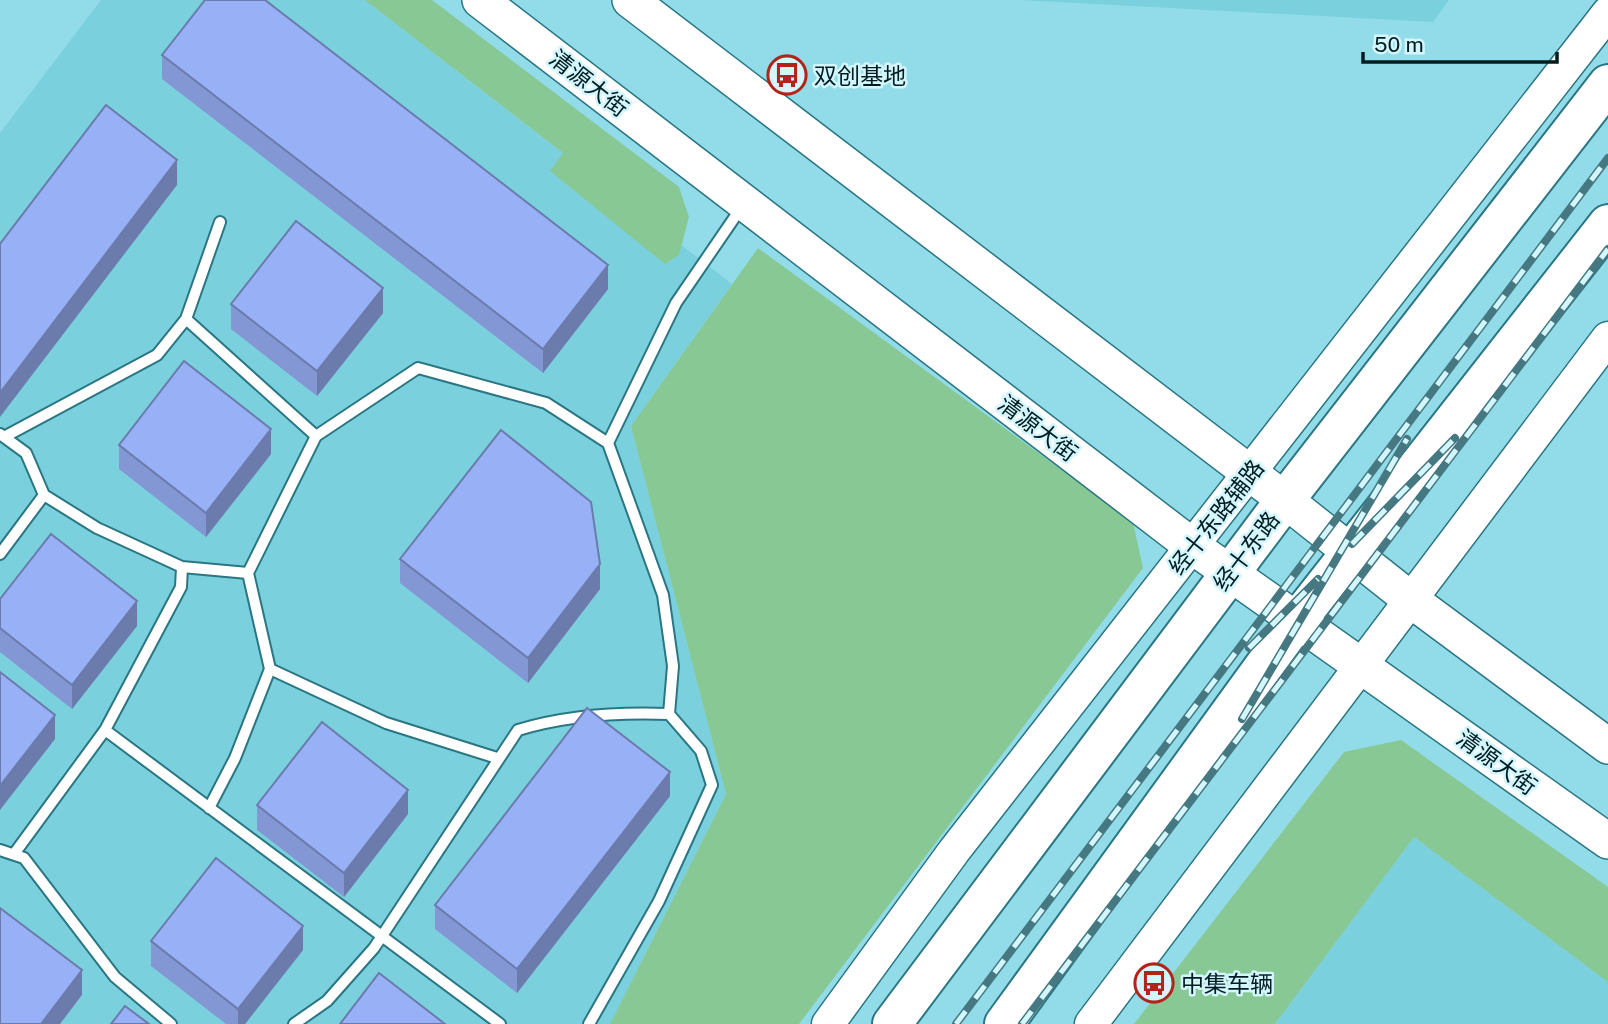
<svg xmlns="http://www.w3.org/2000/svg" width="1608" height="1024" font-family="'Public Sans','Noto Sans SC',sans-serif">
<style>
.built{fill:#7bd0de}
.green{fill:#88c894}
.lines{fill:none;stroke-linecap:round;stroke-linejoin:round}
.lane-casing{stroke:#2a7682;stroke-width:14}
.secondary-casing{stroke:#2a7682;stroke-width:35}
.primary-casing{stroke:#2a7682;stroke-width:38}
.highway-casing{stroke:#2a7682;stroke-width:42}
.lane{stroke:#fff;stroke-width:10}
.secondary{stroke:#fff;stroke-width:32}
.primary{stroke:#fff;stroke-width:35}
.highway{stroke:#fff;stroke-width:38}
.rail-casing{stroke:#467881;stroke-width:8}
.rail{stroke:#d3f6fd;stroke-width:5;stroke-dasharray:16;stroke-linecap:butt}
.wall{fill:#8397d4}
.shaded-wall{fill:#6a7bac}
.building{fill:#98b0f6;stroke:#6a7bac;stroke-width:2}
.labels{text-anchor:middle;dominant-baseline:central;stroke-width:5;stroke-linejoin:round;paint-order:stroke}
.poi-label{font-size:23px;fill:#001c21;stroke:#d3f6fd;text-anchor:start}
.street-label{font-size:23px;fill:#001c21;stroke:#d3f6fd}
</style>
<rect width="100%" height="100%" fill="#92dce9"/>
<path class="built" d="M101,0h264l367,284 -101,142 95,368 -116,230h-610v-891z
M1020,0h429l-16,22z
M1414,837l194,145v42h-333z"/>
<path class="green" d="M365,0h67l247,187 10,30 -10,38 -14,9 -115,-93 13,-18z
M758,248l375,274 10,46 -344,456h-189l116,-230 -95,-368z
M1401,740l207,147v95l-194,-145 -139,187h-141l210,-272z"/>
<g class="lines">
<g class="lane-casing">
<path id="lane" d="M186,319l130,117
M0,434l26,19 18,42 -44,59
M4,437l153,-82 29,-36 34,-97
M44,495l53,33 85,39 66,6 22,96 -35,89 -26,50
M248,573l68,-137 102,-68 128,35 62,40
M270,669l116,54 111,35
M669,714l4,-48 -10,-71 -55,-152 68,-140 65,-95
M105,730l395,294
M0,850l24,8 91,119 56,47
M14,854l91,-124 76,-143 1,-20
M294,1024l33,-23 47,-53 144,-218c49,-15 99,-18 151,-16l32,37 11,34 -53,116 -70,123"/>
</g>
<g class="secondary-casing">
<path id="secondary" d="M828,1024l126,-173 654,-838
M1091,1024l517,-686"/>
</g>
<g class="primary-casing">
<path id="primary" d="M480,0l712,546 416,295
M630,0l655,500 126,100 197,146"/>
</g>
<g class="highway-casing">
<path id="highway" d="M892,1024l393,-524 323,-416
M1004,1024l292,-402 312,-398"/>
</g>
<use href="#lane" class="lane"/>
<use href="#secondary" class="secondary"/>
<use href="#primary" class="primary"/>
<use href="#highway" class="highway"/>
<g class="rail-casing">
<path id="rail" d="M1352,544l103,-106
M1249,648l69,-69
M1242,719l165,-280
M956,1024l652,-866
M1022,1024l586,-775"/>
</g>
<use href="#rail" class="rail"/>
</g>
<path class="wall" d="M162,55l446,234 -65,84 -381,-294z
M231,304l152,9 -66,83 -86,-67z
M119,445l152,9 -65,83 -87,-68z
M400,559l200,30 -72,94 -128,-100z
M0,599l137,27 -65,83 -72,-57z
M670,796l-153,197 -82,-64v-24z
M257,805l151,9 -64,83 -87,-67z
M151,941l152,9 -58,74h-19l-75,-58z"/>
<path class="shaded-wall" d="M177,160v25l-177,232v-24z
M608,265v24l-65,84v-24z
M383,288v25l-66,83v-25z
M271,429v25l-65,83v-24z
M600,564v25l-72,94v-25z
M137,601v25l-65,83v-24z
M55,715v24l-55,71v-24z
M670,772v24l-153,197v-24z
M408,790v24l-64,83v-24z
M303,926v24l-58,74h-7v-15z
M82,970v25l-22,29h-19z"/>
<path class="building" d="M205,0h60l343,265 -65,84 -381,-294z
M106,105l71,55 -177,233v-149z
M296,221l87,67 -66,83 -86,-67z
M184,361l87,68 -65,84 -87,-68z
M501,430l90,72 9,62 -72,94 -128,-99z
M51,534l86,67 -65,84 -72,-57v-29z
M0,672l55,43 -55,71z
M587,708l83,64 -153,197 -82,-64z
M322,722l86,68 -64,83 -87,-68z
M216,858l87,68 -65,83 -87,-68z
M0,908l82,62 -41,54h-41z
M379,973l66,51h-105z
M125,1006l24,18h-38z"/>
<defs>
<g id="bus-ring" transform="scale(2.0125)"><circle r="9.5" fill="#d3f6fd" stroke="#b22319" stroke-width="1.5"/><path d="M-5-6H5V4H4V6H2V4H-2V6H-4V4H-5ZM-3.5-4V0h7V-4ZM-3.5 1.2v1.5H-2V1.2ZM2 1.2v1.5H3.5V1.2Z" fill="#b22319"/></g>
</defs>
<g fill-rule="evenodd">
<use href="#bus-ring" x="787" y="75"/>
<use href="#bus-ring" x="1154" y="983"/>
</g>
<g class="labels">
<g class="poi-label">
<text x="814" y="75">双创基地</text>
<text x="1181" y="983">中集车辆</text>
</g>
<g class="street-label">
<text transform="translate(589 83) rotate(38)">清源大街</text>
<text transform="translate(1038 428) rotate(37)">清源大街</text>
<text transform="translate(1216 517) rotate(-52)">经十东路辅路</text>
<text transform="translate(1246 551) rotate(-53)">经十东路</text>
<text transform="translate(1497 762) rotate(36)">清源大街</text>
</g>
</g>
<path d="M1363 52v10h194v-10" fill="none" stroke="#001c21" stroke-width="3.5"/>
<text x="1374" y="52" font-size="21" fill="#001c21" stroke="#d3f6fd" stroke-width="5" paint-order="stroke">50 m</text>
</svg>
